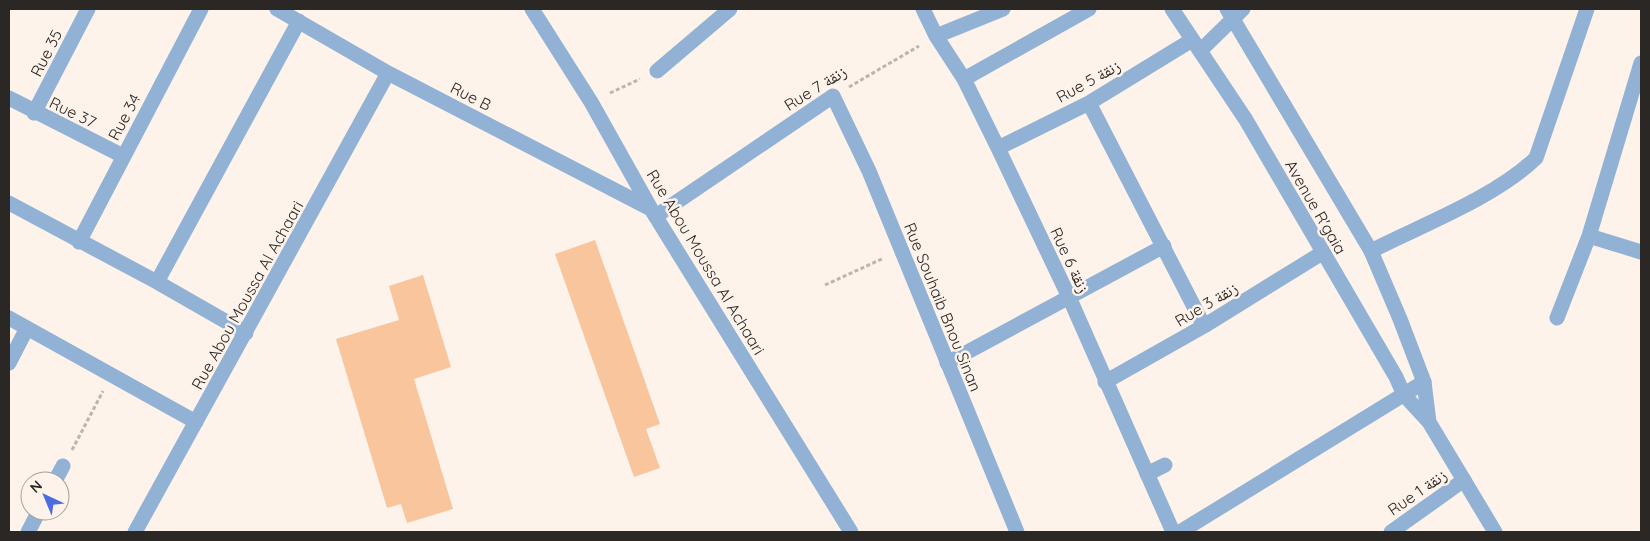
<svg xmlns="http://www.w3.org/2000/svg" width="1650" height="541" font-family="Quicksand,'Noto Naskh Arabic',sans-serif">
<style>
.building{fill:#f8c59d}
.lines{fill:none;stroke-linecap:round;stroke-linejoin:round}
.path{stroke:#bcb4ae;stroke-width:3;stroke-dasharray:4 2.5;stroke-linecap:butt}
.pedestrian{stroke:#91b1d5;stroke-width:15}
.minor{stroke:#91b1d5;stroke-width:15}
.tertiary{stroke:#91b1d5;stroke-width:15}
.labels{text-anchor:middle;dominant-baseline:central;stroke-width:5;stroke-linejoin:round;paint-order:stroke}
.street-label{font-size:16px;fill:#2b2724;stroke:#fdf3eb}
</style>
<rect width="100%" height="100%" fill="#fdf3eb"/>
<path class="building" d="M595,240l65,184 -14,5 14,39 -26,9 -79,-223z
M423,275l28,92 -37,12 39,130 -46,14 -6,-19 -14,4 -51,-169 63,-19 -10,-34z"/>
<g class="lines">
<path class="path" d="M849,87l70,-41
M610,93l30,-14
M825,285l59,-27
M72,450l31,-59"/>
<path class="pedestrian" d="M947,363l217,-117
M1147,474l18,-9"/>
<path class="minor" d="M277,9l111,64 263,136
M532,9l59,93 60,107 200,323
M923,9l13,27 28,43 34,69 71,149 104,235
M936,36l67,-27
M1200,51l43,-42
M657,71l73,-62
M964,79l125,-70
M9,98l114,58
M1089,103l115,223
M34,113l54,-104
M998,148l91,-45 103,-63
M9,203l148,79 89,51
M656,216l177,-120 36,75 148,361
M1589,236l52,16
M79,242l122,-233
M1371,251c51,-26 125,-54 165,-93l51,-149
M157,282l142,-261
M9,318l187,104
M1557,318l32,-82 52,-173
M9,363l18,-35
M1105,382l99,-56 118,-73
M55,481l8,-15
M28,532l11,-21
M135,532l253,-459
M1180,532l244,-150
M1391,532l73,-52"/>
<path class="tertiary" d="M1172,9l74,111 150,257 8,18 25,27 66,110
M1227,9l144,242 29,68 24,63 5,40"/>
</g>
<g class="labels">
<g class="street-label">
<text transform="translate(46 53) rotate(-63)">Rue 35</text>
<text transform="translate(1088 81) rotate(-29)">Rue 5 زنقة</text>
<text transform="translate(815 88) rotate(-32)">Rue 7 زنقة</text>
<text transform="translate(471 96) rotate(27)">Rue B</text>
<text transform="translate(73 112) rotate(26)">Rue 37</text>
<text transform="translate(124 117) rotate(-62)">Rue 34</text>
<text transform="translate(1316 207) rotate(60)">Avenue R'gaia</text>
<text transform="translate(1070 260) rotate(65)">Rue 6 زنقة</text>
<text transform="translate(706 262) rotate(59)">Rue Abou Moussa Al Achaari</text>
<text transform="translate(247 295) rotate(-61)">Rue Abou Moussa Al Achaari</text>
<text transform="translate(1206 304) rotate(-31)">Rue 3 زنقة</text>
<text transform="translate(943 307) rotate(68)">Rue Souhaib Bnou Sinan</text>
<text transform="translate(1417 492) rotate(-35)">Rue 1 زنقة</text>
</g>
</g>
<rect width="1650" height="541" fill="none" stroke="#2b2724" stroke-width="20"/>
<g transform="translate(45 496) rotate(316)"><circle r="24" fill="#fdf3eb" stroke="#a9a19b"/>
<path d="M0-4L9 19L0 12L-9 19Z" fill="#4c6de1"/>
<text y="-8" font-size="14" font-weight="bold" text-anchor="middle" fill="#2b2724">N</text>
</g>
</svg>
